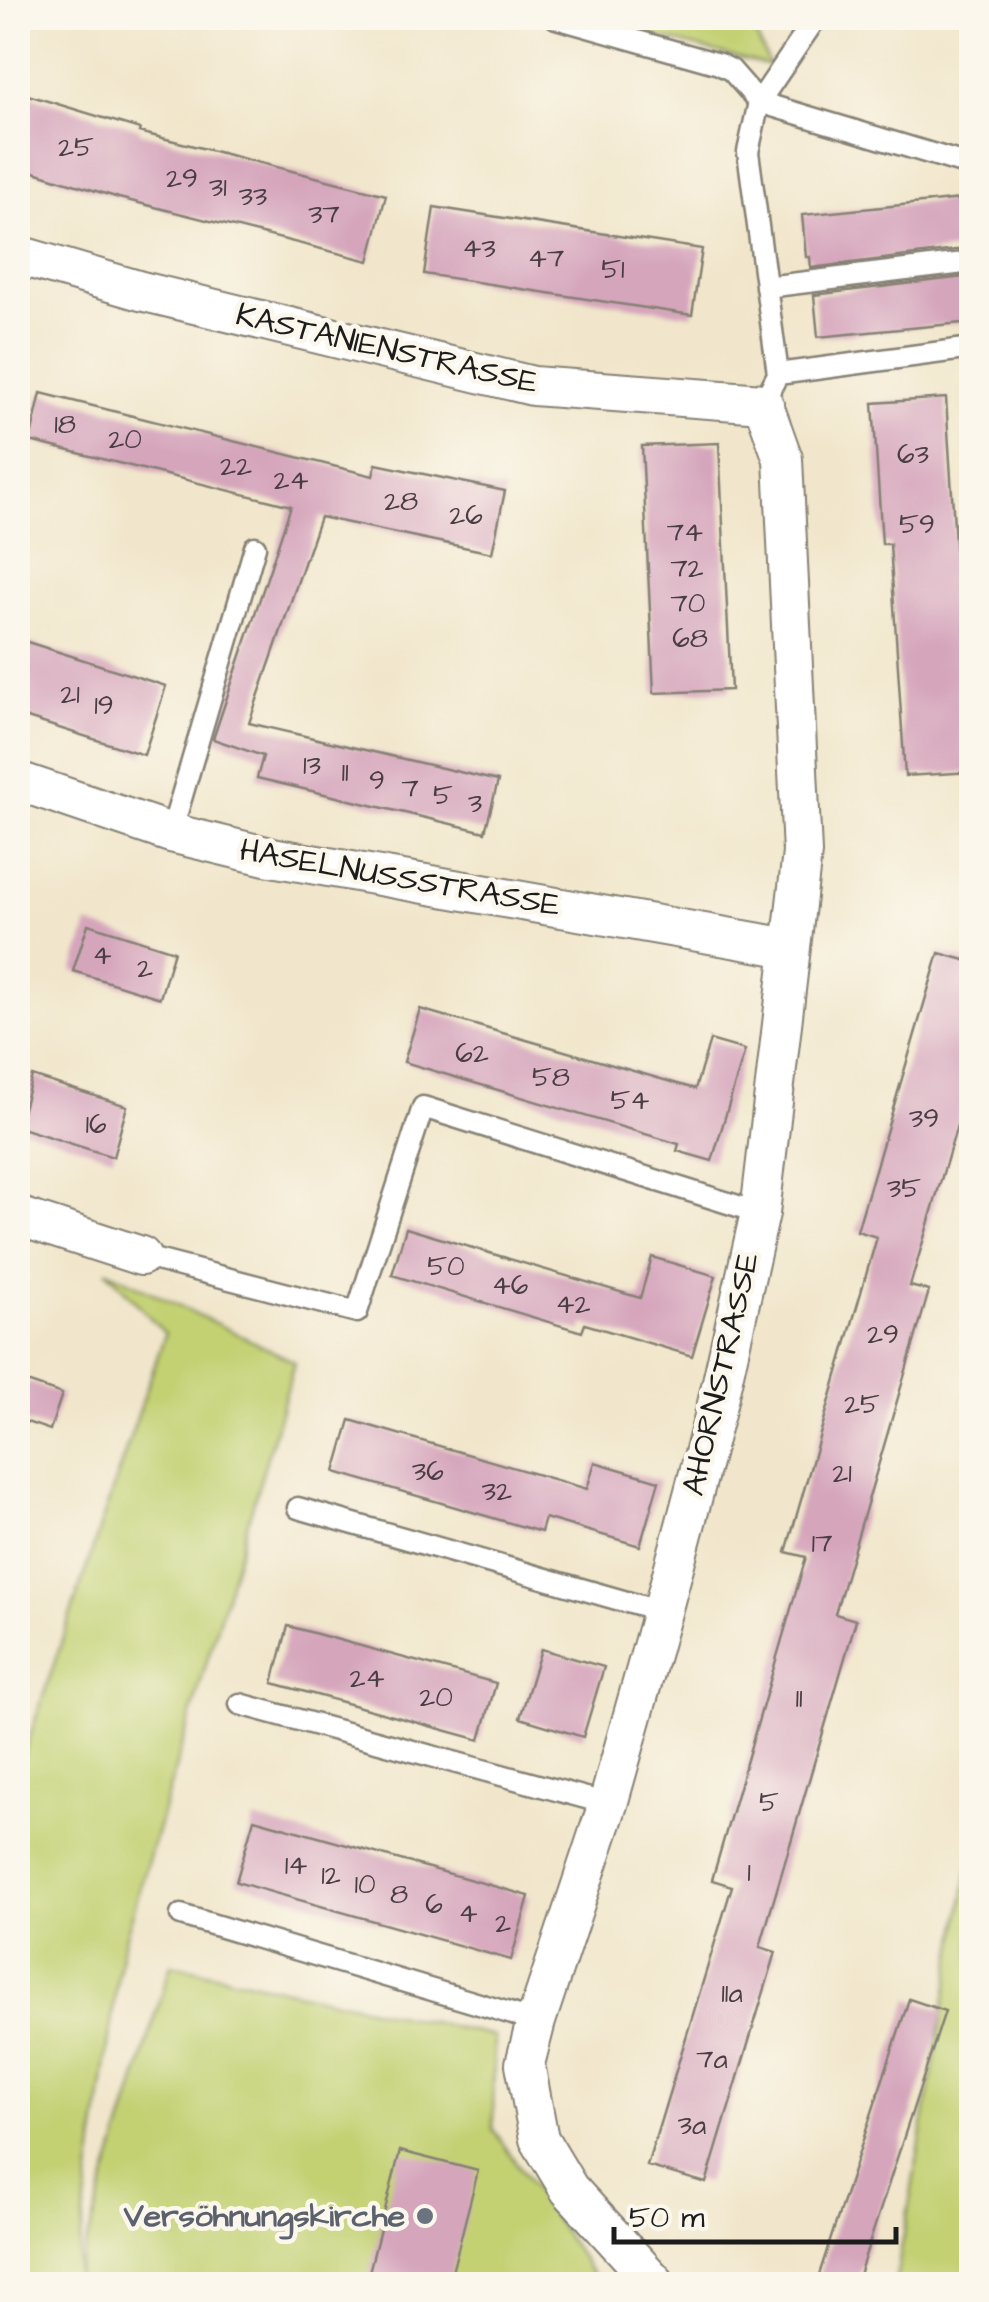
<svg xmlns="http://www.w3.org/2000/svg" width="989" height="2302" font-family="'Architects Daughter',sans-serif">
<style>
.green{fill:#c3d173;stroke:#707648;stroke-width:2.5}
.building{fill:#d5a5bc}
.lines{fill:none;stroke-linecap:round;stroke-linejoin:round}
.service-casing{stroke:#868174;stroke-width:25}
.minor-casing{stroke:#868174;stroke-width:42}
.service{stroke:#fff;stroke-width:20}
.minor{stroke:#fff;stroke-width:38}
.worship-dot{fill:#6b7280;stroke:#fbf7ec;stroke-width:4}
.labels{text-anchor:middle;dominant-baseline:central;stroke-width:9;stroke-linejoin:round;paint-order:stroke}
.number-label{font-size:28px;fill:#4a3e44}
.street-label{font-size:32px;fill:#1c1c1c;stroke:#fbf7ec}
.worship-label{font-size:32px;font-weight:bold;fill:#5b616d;stroke:#fbf7ec;text-anchor:end}
</style>
<rect width="100%" height="100%" fill="#fbf7ec"/>
<filter id="ink" filterUnits="userSpaceOnUse"><feTurbulence type="fractalNoise" baseFrequency=".01" numOctaves="2"/><feDisplacementMap in="SourceGraphic" scale="20" xChannelSelector="R" yChannelSelector="G"/><feConvolveMatrix kernelMatrix="1 2 1 2 8 2 1 2 1" color-interpolation-filters="sRGB"/></filter>
<filter id="wash" filterUnits="userSpaceOnUse"><feTurbulence type="fractalNoise" baseFrequency=".0048" numOctaves="4" result="noise"/><feDisplacementMap in="SourceGraphic" scale="40" xChannelSelector="R" yChannelSelector="G"/><feGaussianBlur stdDeviation="2.25" result="paint"/><feColorMatrix in="noise" values="0 0 0 0 0 0 0 0 0 0 0 0 0 0 0 0 0 1.4 0 .05"/><feComposite in="paint" operator="in"/></filter>
<g filter="url(#wash)">
<rect width="100%" height="100%" fill="#f1e6cb"/>
<path class="green" d="M581,18h167l22,48z
M106,1270l189,92 -174,591 -46,329 96,-318 323,72 -1,93 106,155h-581v-513l147,-437z
M971,1855v429h-76z"/>
<g id="blocks">
<path class="building" d="M18,92l122,37 -1,3 247,63 -17,66 -250,-63 -101,-31z
M972,198v50l-161,20 -1,-11h-4l-4,-42z
M434,207l268,42 -10,66 -268,-41z
M972,276v46l-154,15 -4,-42z
M41,393l332,83 3,-12 129,27 -13,62 -172,-36 -71,206 249,58 -13,51 -228,-54 6,-22 -50,-17 78,-233 -261,-65z
M946,398l12,192h5l9,182 -67,4 -15,-232h-8l-9,-141z
M719,443l12,247 -77,3 -12,-247z
M18,639l148,47 -22,69 -126,-40z
M88,924l86,27 -14,47 -87,-27z
M939,953l33,9v112l-62,212 19,5 -94,323 21,6 -96,327 16,5 -70,231 -59,-17 85,-280 -20,-6 94,-323 -20,-5 91,-315 -20,-6z
M420,1009l275,80 15,-49 35,10 -33,111 -35,-10 2,-7 -275,-82z
M32,1076l95,30 -14,51 -95,-30z
M406,1228l234,70 12,-41 64,19 -24,80 -107,-32 -3,8 -190,-57z
M18,1379l44,15 -12,36 -32,-11z
M350,1420l237,69 8,-27 64,19 -19,65 -95,-28 -4,14 -206,-60z
M288,1626l208,57 -16,57 -207,-57z
M541,1649l63,18 -21,70 -63,-19z
M254,1819l275,77 -18,64 -275,-78z
M909,1999l36,12 -89,273h-40z
M400,2151l78,20 -29,113h-83z"/>
</g>
</g>
<g filter="url(#ink)">
<use href="#blocks" fill-opacity="0" stroke="#868174" stroke-width="2.5"/>
<g class="lines">
<g class="service-casing">
<path id="service" d="M556,18l163,46 12,6 28,32 213,64
M766,287l206,-25
M778,374l194,-26
M763,403l15,-29 -30,-222 11,-50 57,-84
M171,833l84,-286
M141,1256l216,56 66,-205 337,106
M298,1508l364,104
M240,1704l368,100
M181,1915l355,106"/>
</g>
<g class="minor-casing">
<path id="minor" d="M18,255l123,36 392,95 230,17 20,56 19,394 -42,360 -45,200 -53,199 -54,192 -72,217 -11,43 14,75 30,50 87,95
M18,781l153,52 95,23 523,92
M18,1216l123,40"/>
</g>
<use href="#service" class="service"/>
<use href="#minor" class="minor"/>
</g>
</g>
<circle class="worship-dot" cx="425" cy="2216" r="10"/>
<g class="labels">
<g class="number-label">
<text x="76" y="147">25</text>
<text x="182" y="178">29</text>
<text x="218" y="187">31</text>
<text x="253" y="196">33</text>
<text x="324" y="214">37</text>
<text x="479" y="248">43</text>
<text x="546" y="258">47</text>
<text x="613" y="269">51</text>
<text x="65" y="424">18</text>
<text x="125" y="439">20</text>
<text x="913" y="454">63</text>
<text x="236" y="466">22</text>
<text x="291" y="480">24</text>
<text x="401" y="501">28</text>
<text x="466" y="515">26</text>
<text x="917" y="524">59</text>
<text x="685" y="532">74</text>
<text x="687" y="568">72</text>
<text x="688" y="603">70</text>
<text x="690" y="638">68</text>
<text x="70" y="694">21</text>
<text x="104" y="705">19</text>
<text x="312" y="765">13</text>
<text x="345" y="772">11</text>
<text x="377" y="780">9</text>
<text x="410" y="788">7</text>
<text x="443" y="795">5</text>
<text x="475" y="803">3</text>
<text x="102" y="955">4</text>
<text x="145" y="968">2</text>
<text x="472" y="1053">62</text>
<text x="551" y="1077">58</text>
<text x="630" y="1100">54</text>
<text x="924" y="1118">39</text>
<text x="96" y="1124">16</text>
<text x="904" y="1188">35</text>
<text x="446" y="1266">50</text>
<text x="510" y="1285">46</text>
<text x="573" y="1304">42</text>
<text x="883" y="1334">29</text>
<text x="862" y="1404">25</text>
<text x="428" y="1471">36</text>
<text x="842" y="1473">21</text>
<text x="497" y="1491">32</text>
<text x="822" y="1543">17</text>
<text x="367" y="1678">24</text>
<text x="436" y="1697">20</text>
<text x="799" y="1698">11</text>
<text x="769" y="1802">5</text>
<text x="296" y="1865">14</text>
<text x="749" y="1872">1</text>
<text x="331" y="1875">12</text>
<text x="365" y="1884">10</text>
<text x="399" y="1894">8</text>
<text x="434" y="1904">6</text>
<text x="468" y="1913">4</text>
<text x="503" y="1923">2</text>
<text x="732" y="1993">11a</text>
<text x="712" y="2059">7a</text>
<text x="692" y="2125">3a</text>
</g>
<g class="street-label">
<text transform="translate(387 349) rotate(13)">KASTANIENSTRASSE</text>
<text transform="translate(400 878) rotate(10)">HASELNUSSSTRASSE</text>
<text transform="translate(721 1374) rotate(-77)">AHORNSTRASSE</text>
</g>
<g class="worship-label">
<text x="405" y="2216">Versöhnungskirche</text>
</g>
</g>
<rect width="989" height="2302" fill="none" stroke="#fbf7ec" stroke-width="60"/>
<path d="M614 2227v15h282v-15" fill="none" stroke="#1c1c1c" stroke-width="5"/>
<text x="629" y="2227" font-size="30" fill="#1c1c1c" stroke="#fbf7ec" stroke-width="8" paint-order="stroke">50 m</text>
</svg>
